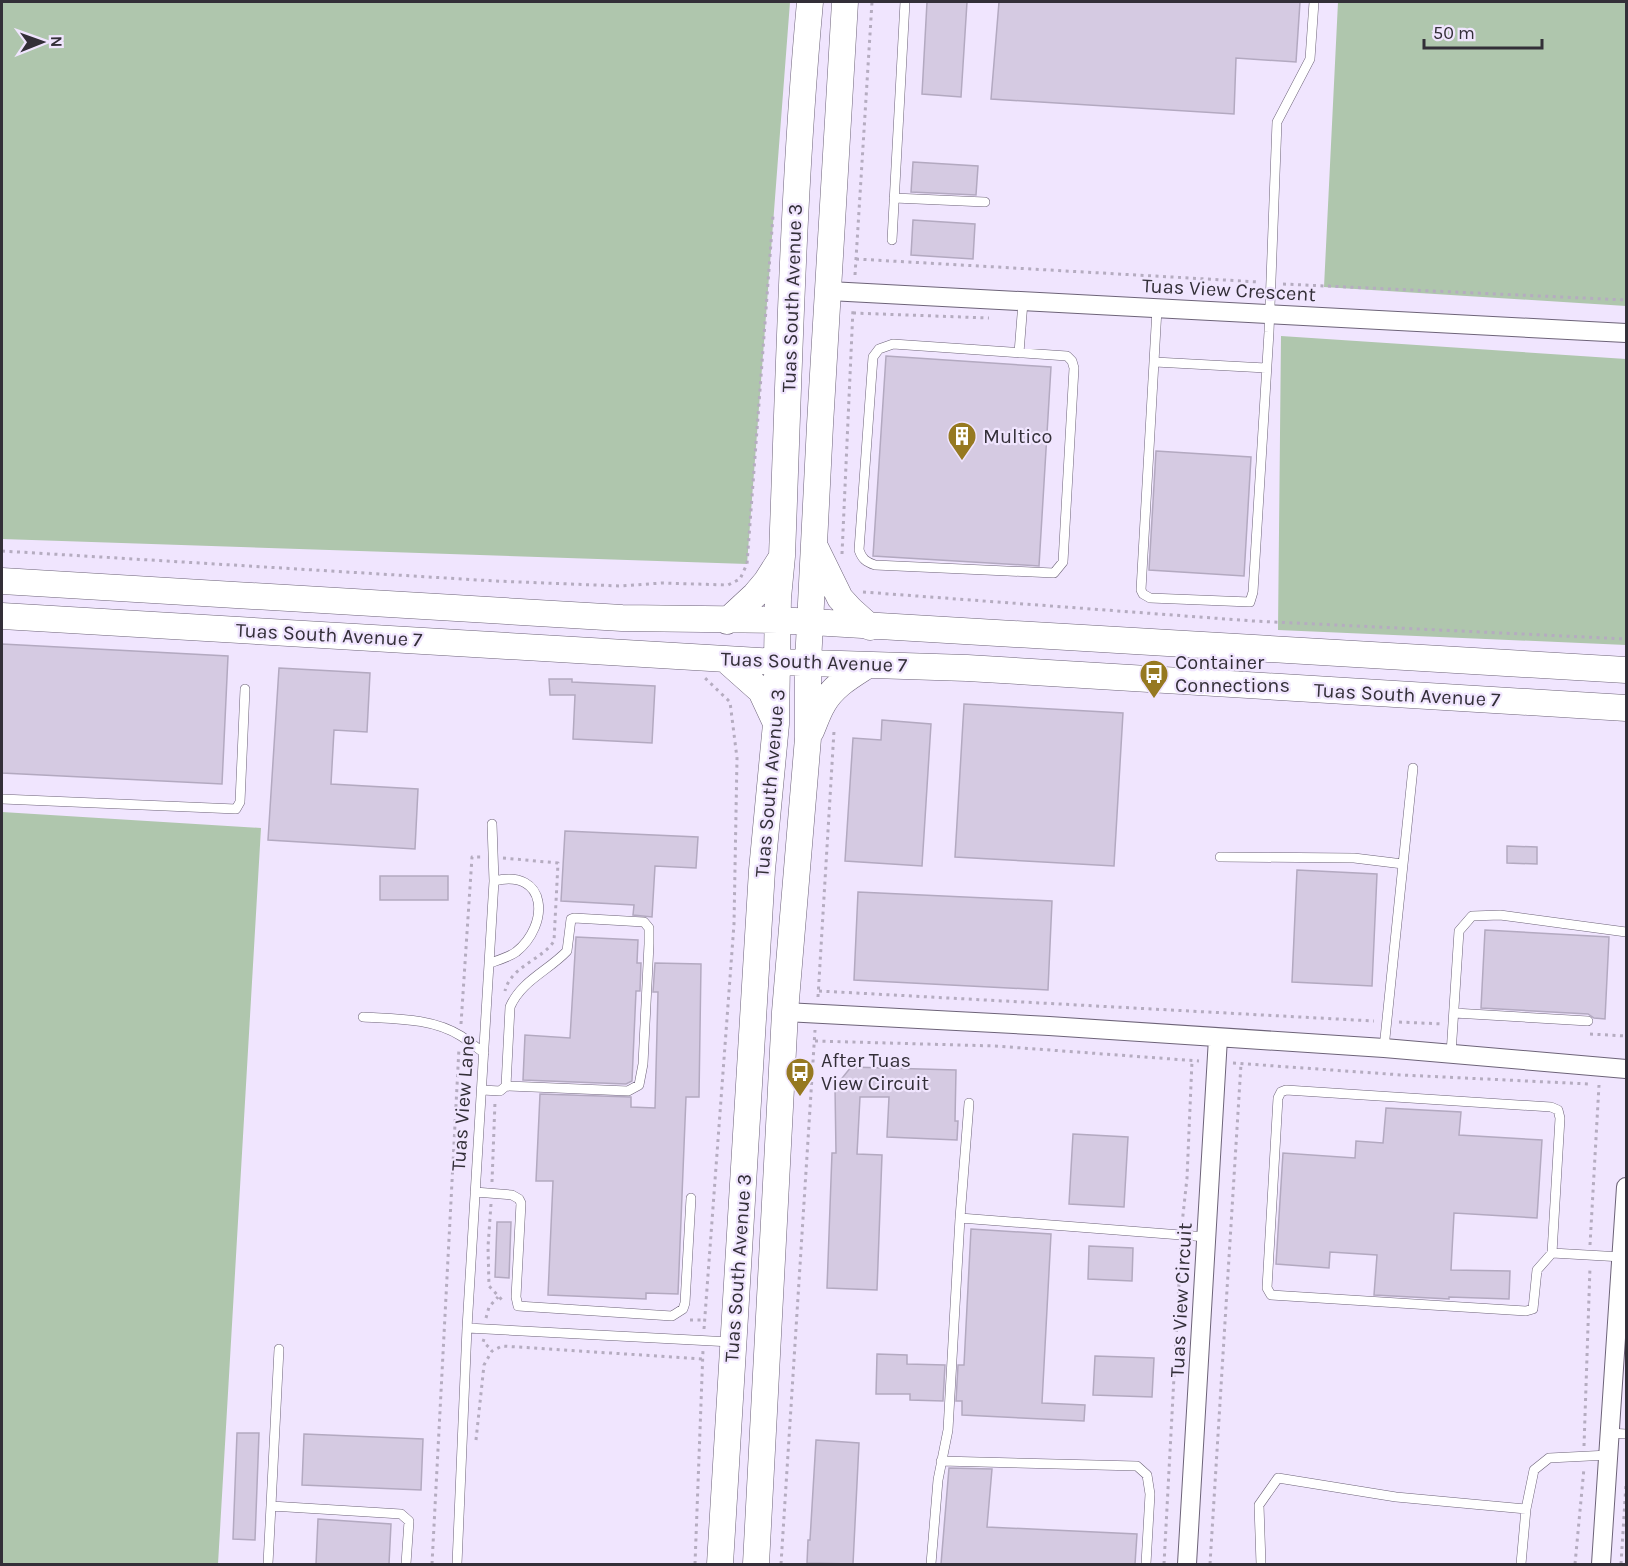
<svg xmlns="http://www.w3.org/2000/svg" width="1628" height="1566" font-family="Karla,sans-serif">
<style>
.green{fill:#afc6ad}
.building{fill:#d5cae2;stroke:#b3a9c0;stroke-width:1.5}
.lines{fill:none;stroke-linecap:round;stroke-linejoin:round}
.lane-casing{stroke:#6d6378;stroke-width:10}
.street-casing{stroke:#6d6378;stroke-width:20}
.secondary-casing{stroke:#6d6378;stroke-width:27}
.path{stroke:#b5acc0;stroke-width:3;stroke-dasharray:3 4.5;stroke-linecap:butt}
.lane{stroke:#fff;stroke-width:9}
.street{stroke:#fff;stroke-width:18}
.secondary{stroke:#fff;stroke-width:26}
.labels{text-anchor:middle;dominant-baseline:central;stroke-width:4.5;stroke-linejoin:round;paint-order:stroke}
.street-label{font-size:20px;fill:#332f38;stroke:#f0e5fe}
.poi-label{font-size:20px;fill:#332f38;stroke:#f0e5fe;text-anchor:start}
</style>
<rect width="100%" height="100%" fill="#f0e5fe"/>
<path class="green" d="M2,2h788l-43,562 -745,-25z
M1338,2h288v304l-302,-19z
M1281,336l345,23v286l-348,-15z
M2,812l259,16 -43,736h-216z"/>
<path class="building" d="M927,2h40l-6,95 -39,-3z
M999,2h301l-4,60 -60,-4 -2,56 -243,-15z
M913,162l65,4 -2,29 -65,-3z
M913,220l62,4 -2,35 -62,-4z
M886,356l165,11 -12,199 -166,-10z
M1156,451l95,6 -7,119 -95,-6z
M2,644l226,12 -6,128 -220,-11z
M279,668l91,5 -3,59 -33,-2 -3,54 87,5 -3,60 -147,-9z
M549,679h23v3l83,4 -3,57 -79,-4 2,-44h-25z
M964,704l159,9 -9,153 -159,-9z
M882,720l49,4 -9,142 -77,-5 8,-123 28,2z
M565,831l133,6 -2,31 -41,-2 -3,51 -19,-2 1,-10 -73,-4z
M1507,846l30,1v17l-30,-1z
M1297,870l80,4 -5,112 -80,-4z
M380,876h68v24h-68z
M858,892l194,9 -4,89 -194,-10z
M1485,930l124,7 -4,82 -11,-1 -6,-4 -107,-6z
M576,937l62,3 -1,23h4l-1,28h-4l-4,90 -6,3 -103,-4 2,-45 45,3z
M655,963l46,1 -2,133h-13l-8,197 -32,-1v6l-98,-4 5,-114h-17l4,-87 91,3v10l24,1 3,-116h-5z
M851,1067l105,3 -1,51h3l-1,19 -70,-3 2,-40h-29l-3,57 25,1 -5,135 -50,-2 5,-135h4l-1,-66z
M1386,1108l75,4 -2,23 83,5 -5,78 -83,-5 -3,57 59,1 -1,28 -60,-2v2l-75,-4 3,-40 -47,-3 -1,16 -53,-4 7,-111 72,5 1,-17 27,2z
M1073,1134l55,3 -4,70 -55,-3z
M497,1222h14l-2,56 -14,-1z
M971,1229l80,5 -9,169 43,2 -1,16 -122,-6v-14h-6l2,-36h6z
M1089,1246l44,2 -1,33 -44,-2z
M877,1354l30,1v9l38,1 -2,36 -33,-1v-6h-34z
M1095,1356l59,2 -2,39 -59,-2z
M237,1433h22l-4,107 -22,-1z
M304,1434l119,5 -2,51 -119,-5z
M816,1440l43,3 -6,121 -46,-1 1,-23h2z
M949,1468l43,1 -5,58 150,7 -2,30h-194z
M318,1519l73,5 -2,40h-73z"/>
<g class="lines">
<g class="lane-casing">
<path id="lane" d="M894,198l91,4
M892,240l13,-238
M1157,309l-16,281 2,4 7,4 100,4 3,-10 16,-260 8,-210 33,-63 4,-57
M893,344l174,12 5,5 2,7 -11,194 -9,11 -179,-8c-9,-3 -13,-6 -16,-15l14,-193 6,-8z
M1019,353l4,-51
M1155,362l111,6
M2,799l234,10 4,-7 5,-113
M1220,857l134,1 49,6
M490,963c9,-3 19,-6 26,-11 34,-27 32,-84 -22,-71
M1454,1013l134,8
M363,1017c33,2 70,1 98,19 8,5 16,12 23,17
M1384,1048l29,-280
M1451,1054l8,-123 13,-15 28,-1 126,17
M482,1090l18,1 6,-5 4,-79c11,-26 38,-36 57,-56l4,-32 3,-1 70,4 5,6v16l-6,120 -4,21 -11,6 -122,-5
M1286,1090l265,17 7,3 2,8 -8,135 -15,17 -4,39 -7,2 -255,-16 -4,-7 11,-190 3,-6z
M475,1192l37,3 7,4 2,4 -5,94 2,9 154,10 11,-7 2,-6 6,-105
M960,1218l247,19
M1552,1253l70,4
M467,1328l264,14
M1610,1433l16,1
M941,1461l196,5 10,9 3,19 -4,70
M271,1506l130,8 8,7 -3,43
M268,1564l11,-215
M457,1564l10,-236 27,-447 -2,-57
M931,1564l7,-84 10,-50 12,-212 9,-115
M1261,1564l-2,-59 19,-27 118,19 130,12
M1521,1564l5,-55 8,-39 15,-12 60,-3"/>
</g>
<g class="street-casing">
<path id="street" d="M829,291l797,42
M785,1012l264,14 335,22 242,21
M1187,1564l31,-526
M1601,1564l25,-377"/>
</g>
<g class="secondary-casing">
<path id="secondary" d="M816,549l24,49 11,12 19,17
M2,581l620,37 156,2 848,50
M2,616l776,46 189,6 659,40
M727,621l28,-26 11,-13 14,-22
M725,659l36,32 14,30
M811,731c4,-9 7,-19 12,-27 10,-18 28,-28 45,-39
M720,1564l42,-694 14,-146 2,-126 4,-42c7,-185 11,-370 28,-554
M756,1564l29,-552 23,-274v-75l12,-238 25,-423"/>
</g>
<path class="path" d="M856,259l403,23
M855,275l17,-273
M1283,284l343,16
M853,313l136,5
M2,551l493,30 125,5 42,-3 66,2 12,-6 7,-15 26,-348
M842,554l11,-245
M863,592l390,29 373,18
M503,858l55,5 -4,78c-12,19 -43,25 -49,50
M819,991l555,30
M818,997l16,-266
M1399,1022l44,2
M461,1024l11,-167h9
M1590,1034l36,2
M815,1041l180,5 204,15
M1233,1063l169,12 187,9
M492,1182l3,-80
M491,1204l-3,43 1,39 15,16
M1182,1224l5,-46 5,-117
M1590,1245l9,-160
M486,1318l3,-11 9,-10
M690,1320h15
M704,1329l30,-405 3,-166 -7,-56 -25,-24
M484,1339l-1,3 9,8
M476,1440l8,-75 8,-14 10,-5 201,13
M1584,1446l6,-179
M432,1564l27,-516
M695,1564l8,-214
M781,1564l34,-534
M1164,1564l17,-318
M1210,1564l31,-500
M1575,1564l9,-96
M1621,1564l5,-80"/>
<use href="#lane" class="lane"/>
<use href="#street" class="street"/>
<use href="#secondary" class="secondary"/>
</g>
<defs>
<g id="building-pin" transform="scale(1.5)"><path d="M0 17L-7.5 6A9.5 9.5 0 1 1 7.5 6Z" fill="#967921" stroke="#f0e5fe"/><path d="M-4-6H4V6H1V3H-1V6H-4ZM-2.5-4.3h1.7v1.8h-1.7ZM.8-4.3h1.7v1.8H.8ZM-2.5-1h1.7V.8h-1.7ZM.8-1h1.7V.8H.8Z" fill="#fff"/></g>
<g id="bus-pin" transform="scale(1.5)"><path d="M0 17L-7.5 6A9.5 9.5 0 1 1 7.5 6Z" fill="#967921" stroke="#f0e5fe"/><path d="M-5-6H5V4H4V6H2V4H-2V6H-4V4H-5ZM-3.5-4V0h7V-4ZM-3.5 1.2v1.5H-2V1.2ZM2 1.2v1.5H3.5V1.2Z" fill="#fff"/></g>
</defs>
<g fill-rule="evenodd">
<use href="#building-pin" x="962" y="436"/>
<use href="#bus-pin" x="1154" y="674"/>
<use href="#bus-pin" x="800" y="1072"/>
</g>
<g class="labels">
<g class="street-label">
<text transform="translate(1229 290) rotate(3)">Tuas View Crescent</text>
<text transform="translate(792 298) rotate(-88)">Tuas South Avenue 3</text>
<text transform="translate(329 635) rotate(3)">Tuas South Avenue 7</text>
<text transform="translate(814 662) rotate(2)">Tuas South Avenue 7</text>
<text transform="translate(1407 695) rotate(3)">Tuas South Avenue 7</text>
<text transform="translate(770 783) rotate(-85)">Tuas South Avenue 3</text>
<text transform="translate(463 1103) rotate(-86)">Tuas View Lane</text>
<text transform="translate(738 1268) rotate(-86)">Tuas South Avenue 3</text>
<text transform="translate(1181 1300) rotate(-87)">Tuas View Circuit</text>
</g>
<g class="poi-label">
<text x="983" y="436">Multico</text>
<text x="1175" y="662">Container<tspan x="1175" dy="23">Connections</tspan></text>
<text x="821" y="1060">After Tuas<tspan x="821" dy="23">View Circuit</tspan></text>
</g>
</g>
<rect width="1628" height="1566" fill="none" stroke="#332f38" stroke-width="6"/>
<g transform="translate(42 42) rotate(89)" stroke="#f0e5fe" stroke-width="4.5" paint-order="stroke">
<path d="M0-4.5L10 22L0 15L-10 22Z" fill="#332f38"/>
<text y="-9" font-size="16" font-weight="bold" text-anchor="middle" fill="#332f38">N</text>
</g>
<path d="M1424 39v9h118v-9" fill="none" stroke="#332f38" stroke-width="3"/>
<text x="1433" y="39" font-size="18" fill="#332f38" stroke="#f0e5fe" stroke-width="4.5" paint-order="stroke">50 m</text>
</svg>
